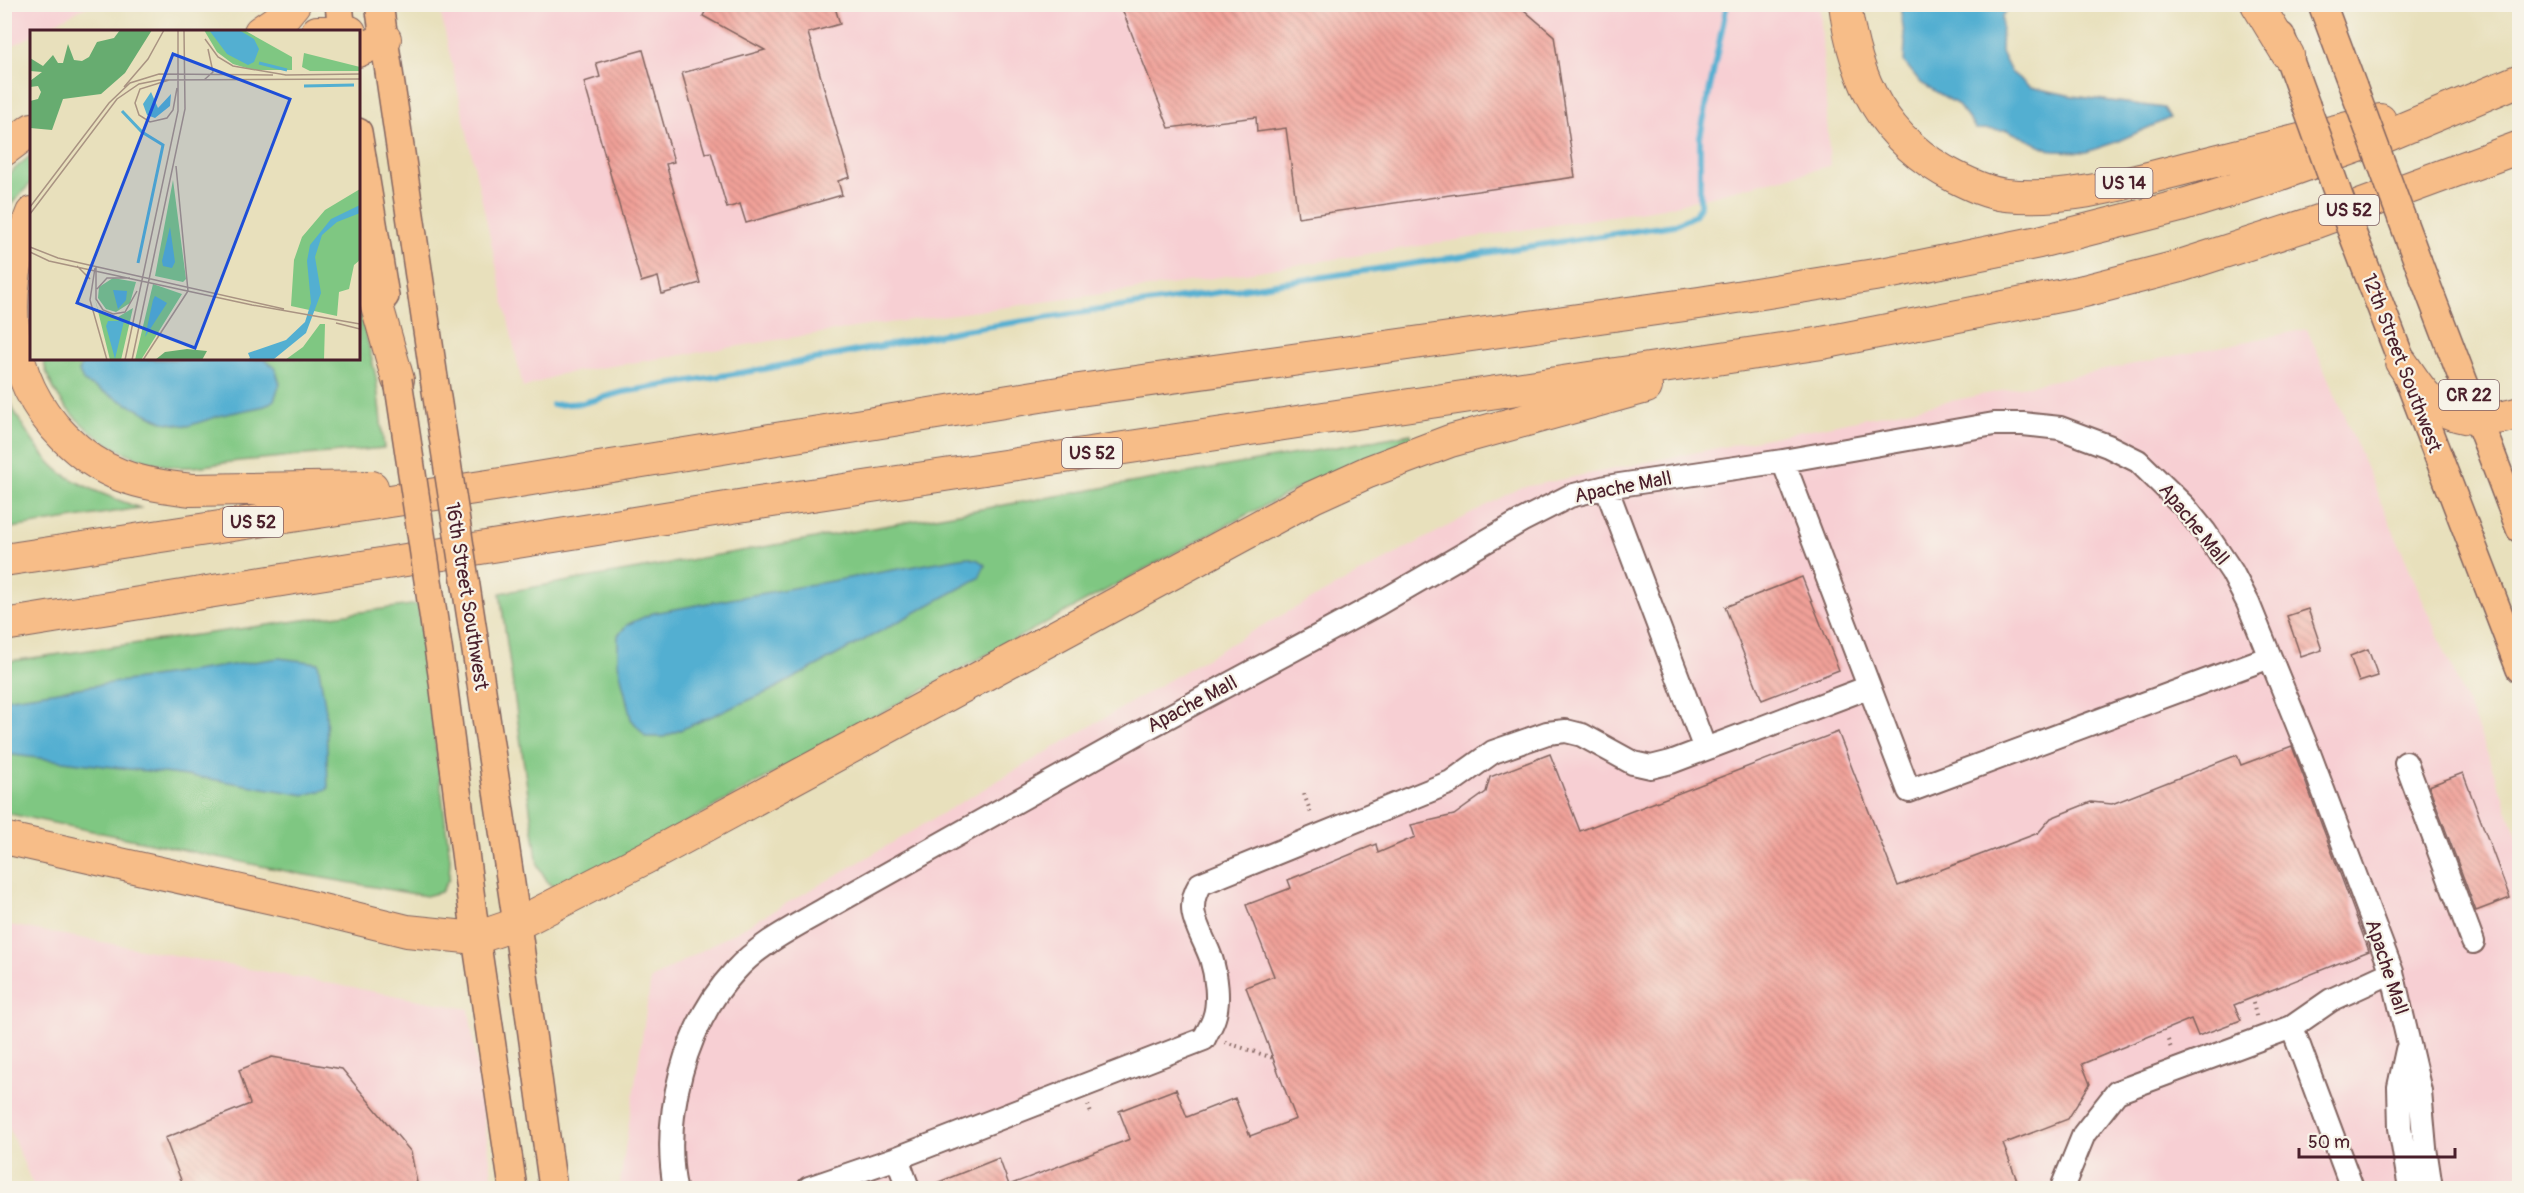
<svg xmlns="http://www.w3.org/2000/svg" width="2524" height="1193" font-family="Pangolin,sans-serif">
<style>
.built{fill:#f7cfd3}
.grass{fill:#7fc782;stroke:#647356;stroke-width:1.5}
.water{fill:#53afd1;stroke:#4e677e;stroke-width:1.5}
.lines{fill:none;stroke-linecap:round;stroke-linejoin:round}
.stream{stroke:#53afd1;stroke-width:6}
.building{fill:url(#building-back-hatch)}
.minor-casing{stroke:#81635e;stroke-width:26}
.major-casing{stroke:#81635e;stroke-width:30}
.highway-casing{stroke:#81635e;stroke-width:34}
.path{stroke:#81635e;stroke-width:4;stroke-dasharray:1.5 4.5;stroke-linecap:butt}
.minor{stroke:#fff;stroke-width:22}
.major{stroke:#f7bd88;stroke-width:27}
.highway{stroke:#f7bd88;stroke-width:32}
.major-bridge-casing{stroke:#81635e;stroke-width:30;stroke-linecap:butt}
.major-bridge{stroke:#f7bd88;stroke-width:27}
.labels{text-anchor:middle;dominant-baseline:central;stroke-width:4.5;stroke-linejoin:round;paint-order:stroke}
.shield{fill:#f7f3e8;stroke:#7e5f64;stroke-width:1.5}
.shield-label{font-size:18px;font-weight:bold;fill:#4a1f2b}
.street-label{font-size:20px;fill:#4a1f2b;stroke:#f7f3e8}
.inset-river{fill:none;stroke:#53afd1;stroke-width:3}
.inset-road{fill:none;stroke:#a99382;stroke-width:1.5}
.view{fill:#1d4ed8;fill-opacity:0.15;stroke:#1d4ed8;stroke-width:3}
.inset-edge{fill:none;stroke:#4a1f2b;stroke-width:3}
</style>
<defs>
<pattern id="building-back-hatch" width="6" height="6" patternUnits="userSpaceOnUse" patternTransform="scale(1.5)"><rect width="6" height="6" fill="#f1a199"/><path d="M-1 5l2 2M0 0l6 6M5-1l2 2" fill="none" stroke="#c5837d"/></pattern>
</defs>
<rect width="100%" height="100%" fill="#f7f3e8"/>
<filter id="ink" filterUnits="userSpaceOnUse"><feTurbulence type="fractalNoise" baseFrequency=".0167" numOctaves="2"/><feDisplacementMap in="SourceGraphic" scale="12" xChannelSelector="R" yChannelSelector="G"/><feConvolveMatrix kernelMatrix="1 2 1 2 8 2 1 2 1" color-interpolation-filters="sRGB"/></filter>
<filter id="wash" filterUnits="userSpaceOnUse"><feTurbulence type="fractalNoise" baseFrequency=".008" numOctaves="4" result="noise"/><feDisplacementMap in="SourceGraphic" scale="24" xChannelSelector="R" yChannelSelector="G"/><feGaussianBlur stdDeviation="1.35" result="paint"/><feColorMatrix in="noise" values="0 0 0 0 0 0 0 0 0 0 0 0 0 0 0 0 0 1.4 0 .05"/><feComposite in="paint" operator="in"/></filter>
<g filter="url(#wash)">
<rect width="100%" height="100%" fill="#e8e0bc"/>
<path class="built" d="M5,4h85v1l-51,26 -7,1 -1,4 -26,14z
M439,5h1381l10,161 -166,42 -509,79 -289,39 -305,48 -38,14z
M2307,329l174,407 38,106v346h-1900l32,-209 193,-108 410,-241 265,-142z
M4,924l465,85 25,179h-460l-29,-70z"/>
<path class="grass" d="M31,155v28l-24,26 -2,7v-39z
M359,305l17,72 8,71c-48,4 -97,9 -145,13 -20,2 -44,8 -64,6 -57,-7 -120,-49 -132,-108l315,-1z
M4,391c11,24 37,68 59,83 24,15 50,24 77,34l-135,21z
M1411,434l1,9 -104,40 -102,53 -231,125 -401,224 -17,4 -8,-5 -11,-18 -38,-273z
M418,604l32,255 -1,20 -8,13 -15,4 -126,-22 -295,-61 -1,-151z"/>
<path class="water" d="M1900,5h112l-10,12 -1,35 10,20 19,15 43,9 91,12 6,10 -54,24 -30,10 -33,-1 -46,-21 -31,-1 -19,-25 -36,-21 -17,-21 1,-20z
M83,359h181l11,9 5,16 -6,16 -9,6 -43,9 -34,11 -25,-4 -79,-40 -5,-10z
M966,557l12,3 7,5 -6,13 -209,113 -106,46h-18l-15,-18 -13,-55v-29l10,-11 25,-11z
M279,658l39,5 8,48 2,78 -23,6 -101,-17 -199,-24v-55z"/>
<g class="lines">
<path class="stream" d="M553,405l30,-2 40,-11 141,-23 200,-39 710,-105 21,-10 5,-9v-69l27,-133"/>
</g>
<g id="blocks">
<path class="building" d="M709,4h125l6,20 -32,9 42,144 -12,4 4,14 -96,28 -6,-19 -13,4 -16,-56 -6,1 -23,-80 83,-23 -62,-34z
M1120,4h397l37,32 21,141 -277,40 -12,-89 -29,4 -1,-15 -87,11z
M643,50l31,112 -8,2 34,119 -38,11 -4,-17 -17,5 -57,-200 16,-5 -4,-14z
M1802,577l37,93 -77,30 -37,-93z
M2308,609l14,41 -21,7 -14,-41z
M2368,649l10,27 -19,6 -9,-26z
M1838,732l60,154 140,-53 13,-15 40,-16 21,2 125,-49 4,10 51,-19 77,205 -135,54 7,15 -43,16 -7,-17 -109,45 8,20 -22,35 -65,25 17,44h-1096l75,-30 10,27 121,-46 -11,-28 57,-22 11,28 48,-19 15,38 46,-17 -50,-132 28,-11 -28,-71 45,-17 -3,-8 88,-36 2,9 37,-16 -4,-12 43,-10 32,-23 4,-15 60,-23 30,77z
M2463,773l47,125 -34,13 -47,-125z
M272,1057l70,12 69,83 7,36h-234l-19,-50 85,-34 -11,-34z"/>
</g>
</g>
<g filter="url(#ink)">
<use href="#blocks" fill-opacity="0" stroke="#81635e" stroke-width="1.5"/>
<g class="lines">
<g class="minor-casing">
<path id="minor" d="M1783,461l126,330 361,-134
M1606,487l99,262
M2406,763l67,179
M2292,1027l60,161
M2407,1050l-8,37 1,41 10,60
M897,1158l11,30
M675,1188c-13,-71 9,-163 60,-217 24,-27 59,-44 90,-62l317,-178 236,-127 143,-83 49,-25 36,-9 177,-26 211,-37h29l37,4 48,18 30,15 46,45 21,26 27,40 16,31 61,150 83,219 28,119 5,57 6,40
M809,1188l88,-30 307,-119c3,-7 8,-14 10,-21 6,-17 2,-44 -3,-60 -10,-28 -28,-46 -11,-74l251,-102 42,-30 54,-19 19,-2 16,4 51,28 18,4 20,-5 198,-75
M2062,1188l22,-54 33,-42 175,-65 39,-27 61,-28"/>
</g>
<g class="major-casing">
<path id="major" d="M339,4l3,28
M379,4l55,374
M2322,4l31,83
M2281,36l25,69
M358,132l27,164
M2350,227l170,442
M2418,262l102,267
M478,664l39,260 36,264
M442,674l34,264 37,250"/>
</g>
<g class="highway-casing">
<path id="highway" d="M1845,4c10,77 39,137 110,173 16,8 33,16 51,18 64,7 128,-14 189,-29 62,-15 123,-31 185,-46
M2257,4l31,51
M260,32l25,-17 9,-11
M317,32h33
M358,51l27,-12
M4,150l28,-21
M32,213c-32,77 -28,164 32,224 16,16 35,30 56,38 23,9 47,12 72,15l180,-3
M358,247l12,34 28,99
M2401,362c9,12 17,27 29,38 22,22 61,22 90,13
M4,560l497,-76 564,-92 634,-89 188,-30 152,-31 141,-36 84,-26 117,-42 139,-58
M4,625l741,-120 1077,-162 262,-52 93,-24 139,-45 204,-75
M4,838l286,64 117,29 69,7 41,-14 144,-74 652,-353 55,-25 82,-31 196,-54"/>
</g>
<path class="path" d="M1304,794l8,22
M2253,1003l4,17
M2168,1040l4,11
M1225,1042l48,16
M1088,1105l4,11"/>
<use href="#minor" class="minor"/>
<use href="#major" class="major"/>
<use href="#highway" class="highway"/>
<g class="major-bridge-casing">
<path id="major-bridge" d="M2353,87l65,175
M2306,105l44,122
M434,378l44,286
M398,380l44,294"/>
</g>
<use href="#major-bridge" class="major-bridge"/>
</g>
</g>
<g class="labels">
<g class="shield">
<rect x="2095.5" y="168" width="57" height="30" rx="4.5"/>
<rect x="2319" y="195" width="60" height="30" rx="4.5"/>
<rect x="2439" y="380" width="60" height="30" rx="4.5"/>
<rect x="1062" y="438" width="60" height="30" rx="4.5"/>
<rect x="223" y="507" width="60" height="30" rx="4.5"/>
</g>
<g class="shield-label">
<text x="2124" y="183">US 14</text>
<text x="2349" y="210">US 52</text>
<text x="2469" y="395">CR 22</text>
<text x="1092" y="453">US 52</text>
<text x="253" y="522">US 52</text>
</g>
<g class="street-label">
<text transform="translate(2402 363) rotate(69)">12th Street Southwest</text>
<text transform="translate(1623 487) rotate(-11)">Apache Mall</text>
<text transform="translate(2194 524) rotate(51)">Apache Mall</text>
<text transform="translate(467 596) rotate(81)">16th Street Southwest</text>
<text transform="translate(1192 704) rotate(-28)">Apache Mall</text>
<text transform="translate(2387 967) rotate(72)">Apache Mall</text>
</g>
</g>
<g transform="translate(30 30)">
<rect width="330" height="330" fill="#e8e0bc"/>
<path d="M174,0h40l48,27v13h-39l-20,-6 -16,-12zM274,23l56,14v4h-50l-8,-4zM143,150l13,99 -3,3 -28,-6zM83,248l23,4 -6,21 -14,9 -10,-3 -8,-11 1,-11zM123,254l29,10 -41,66h-6zM64,265l4,15 8,5 12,2 15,-9 -12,52h-11z" fill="#7fc782"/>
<path d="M90,0h32l-27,43 -24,21 -38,5 -11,31 -22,-2v-27l8,-2 3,-7 -3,-6 -8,1v-6l12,-9 -12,-1v-13l13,8 10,-11 5,8h5l5,-19 6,16 8,1 7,-4 8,-15 17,-4zM157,319l20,2 -5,9h-47l10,-8z" fill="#67ac70"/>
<path d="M330,159v71l-6,5 -5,24 -10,3 -2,24 -46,-10 3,-46 8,-23 23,-27zM290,294h5l-1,36h-39l18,-13z" fill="#7fc782"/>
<path d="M179,0h30l15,9 5,10 -5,13 -6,3 -21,-11zM121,62l7,16 13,-14 -1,12 -15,12 -8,-3 -4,-11zM330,175v8l-23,9 -15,13 -7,22 6,36 -15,40 -32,26 -27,1 3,-2 -2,-5 38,-13 19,-18 6,-19 -4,-42 3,-16 21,-26zM140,197l5,35 -3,6 -9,-2 -1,-5zM83,260l14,1 -1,9 -8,9zM125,266l12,7 -22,34 8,-37zM78,291h16l-9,38 -9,-33z" fill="#53afd1"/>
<path class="inset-river" d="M229,33l28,7M274,56l50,-1M92,81l20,21 21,13 -25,118"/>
<path class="inset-road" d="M175,9l13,18 15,9 53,9M255,45l75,-1M139,50l-29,9 -5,14 4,12 11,7 17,-4 6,-8 4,-22M174,50l9,-8 -5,-23M94,57l24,-28 16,-29M0,177l79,-104 21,-20 29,-9 114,1M0,184l87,-115 22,-15 20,-4 201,-1M0,217l28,11 226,51M0,222l19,9 203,44 108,19M47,236l13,13M66,236v33l7,11 10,4 12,-2 12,-21M65,238l-5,32 17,60M67,259l10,-11h23M306,293l24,6M95,330l53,-249v-81M102,330l53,-251 -1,-79M113,330l45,-69 -12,-125"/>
<path class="view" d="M143,24l117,45 -95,249 -118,-45z"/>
<rect width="330" height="330" class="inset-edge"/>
</g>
<rect width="2524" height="1193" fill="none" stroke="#f7f3e8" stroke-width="24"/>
<path d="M2299 1148v9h156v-9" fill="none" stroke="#4a1f2b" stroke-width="3"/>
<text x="2308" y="1148" font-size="18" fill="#4a1f2b" stroke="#f7f3e8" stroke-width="4.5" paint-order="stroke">50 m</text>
</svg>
